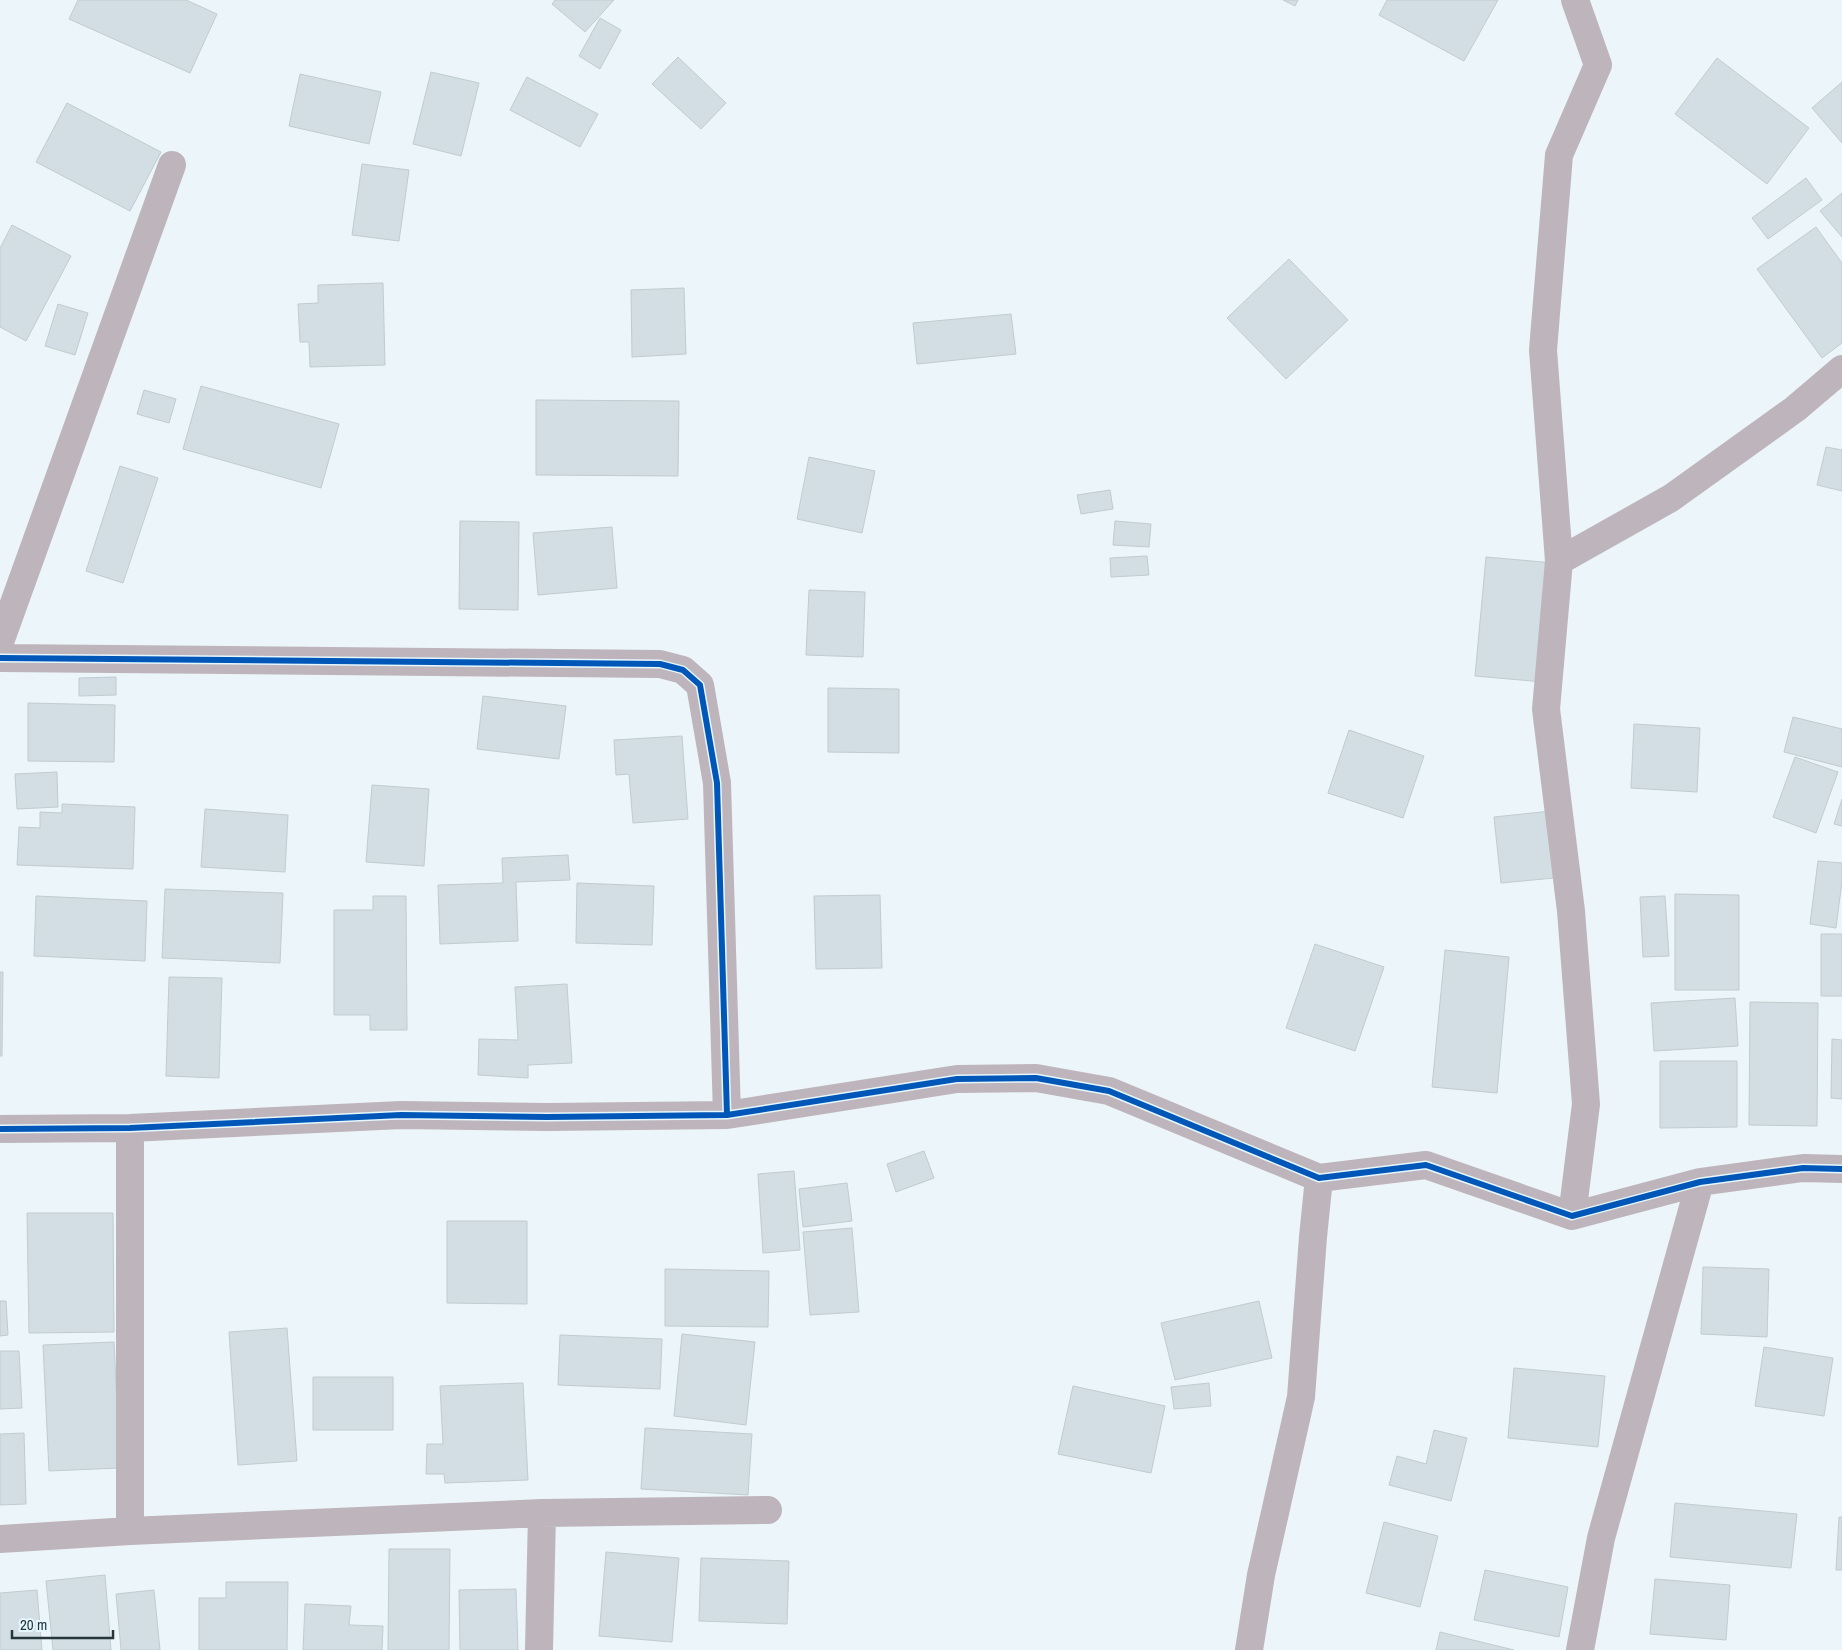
<svg xmlns="http://www.w3.org/2000/svg" width="1842" height="1650" font-family="'Archivo Narrow',sans-serif">
<style>
.building{fill:#d2dee3;stroke:#c0ccd0}
.lines{fill:none;stroke-linecap:round;stroke-linejoin:round}
.street{stroke:#bdb5bb;stroke-width:28}
.cycleway-casing{stroke:#e7f7fe;stroke-width:9}
.cycleway{stroke:#0057b8;stroke-width:6}
</style>
<rect width="100%" height="100%" fill="#ecf5f9"/>
<path class="building" d="M78,0h108l31,14 -27,59 -121,-54z
M555,0h59l-29,32 -33,-28z
M1283,0h15l-3,6z
M1387,0h111l-34,61 -85,-46z
M600,18l21,12 -21,39 -21,-13z
M678,57l48,46 -25,26 -49,-45z
M1717,58l92,70 -42,56 -92,-70z
M431,72l48,11 -18,73 -48,-12z
M300,74l81,18 -12,52 -80,-18z
M527,77l71,37 -18,33 -70,-37z
M1842,82v61l-30,-35z
M67,103l94,49 -31,59 -94,-49z
M362,164l47,6 -10,71 -47,-6z
M1806,178l16,22 -54,39 -16,-21z
M1842,193v44l-22,-26z
M12,225l59,31 -45,85 -26,-14v-79z
M1816,227l26,36v80l-20,15 -65,-89z
M1289,259l59,61 -62,59 -59,-61z
M383,283l2,82 -75,2 -1,-25h-9l-2,-38 20,-1v-18z
M684,288l2,66 -54,3 -1,-67z
M58,304l30,9 -13,42 -30,-9z
M1011,314l5,40 -99,10 -4,-41z
M201,386l138,38 -18,64 -138,-39z
M144,390l32,9 -7,24 -32,-9z
M536,400l143,1 -1,75 -142,-1z
M1826,447l16,3v41l-25,-6z
M809,457l66,14 -13,62 -65,-14z
M120,466l38,12 -35,105 -37,-12z
M1110,490l3,19 -32,5 -4,-19z
M460,521l59,1 -1,88 -59,-1z
M1115,521l36,3 -2,23 -36,-2z
M612,527l5,61 -79,7 -5,-62z
M1147,556l2,19 -38,2 -1,-19z
M1486,557l68,6 -11,119 -68,-6z
M809,590l56,2 -2,65 -57,-2z
M116,677v18l-37,1v-18z
M828,688l71,1v64l-71,-1z
M483,696l83,10 -7,53 -82,-10z
M28,703l87,2 -1,57 -86,-1z
M1793,717l49,12v38l-58,-15z
M1634,724l66,4 -3,64 -66,-4z
M1349,730l75,26 -21,62 -75,-25z
M682,736l6,83 -55,4 -4,-49 -13,1 -2,-35z
M1795,757l43,15 -22,61 -43,-16z
M57,772l1,35 -41,2 -2,-35z
M372,785l57,4 -5,77 -58,-4z
M1842,799v27l-8,-2z
M62,804l73,3 -2,62 -116,-4 2,-38 21,1v-16l22,1z
M205,809l83,6 -3,57 -84,-5z
M1570,809l6,67 -75,7 -7,-66z
M568,855l2,25 -54,2 2,59 -78,3 -2,-59 65,-2 -1,-25z
M1818,861l24,2v18l-6,47 -26,-4z
M577,883l77,3 -2,59 -76,-2z
M165,889l118,4 -3,70 -118,-5z
M1675,894l64,1v95h-64z
M880,895l2,73 -66,1 -2,-73z
M36,896l111,5 -2,60 -111,-5z
M373,896h33l1,134h-37v-15h-36v-105h39z
M1665,896l4,60 -26,1 -3,-60z
M1821,934h21v62h-21z
M1315,944l69,23 -29,84 -69,-23z
M1445,950l64,7 -12,136 -65,-6z
M0,972h3l-1,84h-2z
M169,977l53,1 -3,100 -53,-2z
M567,984l5,79 -44,2v13l-50,-3 1,-36 39,1 -3,-53z
M1735,998l3,48 -84,5 -3,-48z
M1750,1002l68,1 -1,123 -68,-1z
M1832,1039l10,1v59l-11,-1z
M1660,1061h77v66l-77,1z
M924,1151l10,27 -38,14 -9,-28z
M794,1171l6,79 -37,3 -5,-79z
M847,1183l5,38 -49,6 -4,-38z
M27,1213h86l1,119 -85,1z
M447,1221h80v83l-80,-1z
M852,1228l7,84 -49,3 -7,-83z
M1703,1267l66,2 -2,68 -66,-3z
M665,1269l104,2 -1,56 -103,-1z
M0,1301h6l2,34 -8,1z
M1259,1301l13,57 -97,22 -14,-57z
M287,1328l10,133 -59,4 -9,-133z
M682,1334l73,8 -9,83 -72,-9z
M560,1335l102,4 -2,50 -102,-4z
M114,1342l6,126 -71,3 -6,-126z
M1764,1347l69,11 -9,58 -69,-10z
M0,1351h19l3,57 -22,1z
M1514,1368l91,8 -7,71 -90,-9z
M313,1377h80v53h-80z
M523,1383l5,97 -83,3 -1,-9h-18l1,-30h16l-3,-58z
M1209,1383l2,23 -37,3 -3,-22z
M1073,1386l92,20 -14,67 -93,-19z
M645,1428l107,6 -4,61 -107,-6z
M1434,1430l33,8 -16,63 -62,-16 8,-29 29,8z
M24,1433l2,71 -26,1v-71z
M1675,1503l122,11 -6,54 -121,-11z
M1839,1517h3v53h-6z
M1384,1522l54,14 -18,71 -54,-14z
M389,1549h61l-1,101h-61z
M606,1552l73,6 -7,84 -73,-6z
M701,1558l88,3 -2,63 -88,-3z
M1485,1570l83,17 -9,50 -85,-17z
M105,1575l6,75h-58l-7,-69z
M1655,1579l75,6 -4,55 -76,-6z
M226,1582h62l-1,68h-88v-52h27z
M516,1589l2,61h-58l-1,-60z
M37,1590l5,60h-42v-57z
M154,1590l6,60h-39l-5,-56z
M305,1604l46,2 -2,19 34,1 -1,24h-79z
M1440,1632l74,18h-78z"/>
<g class="lines">
<path class="street" d="M1559,561l-16,-211 16,-195 39,-90 -23,-65
M0,642l172,-477
M0,658l660,6 23,6 17,15 17,98 10,332
M130,1128v403
M0,1129l130,-1 271,-13 146,2 180,-2 230,-36 79,-1 73,13 210,87 107,-13 146,51 128,-34 103,-14 39,1
M1572,1216l14,-112 -15,-193 -25,-202 13,-148 112,-63 124,-89 47,-40
M0,1539l130,-8 412,-18 226,-3
M539,1650l3,-137
M1249,1650l12,-75 40,-178 12,-160 6,-59
M1580,1650l21,-112 99,-356"/>
<g class="cycleway-casing">
<path id="cycleway" d="M0,658l660,6 23,6 17,15 17,98 10,332
M0,1129l130,-1 271,-13 146,2 180,-2 230,-36 79,-1 73,13 210,87 107,-13 146,51 128,-34 103,-14 39,1"/>
</g>
<use href="#cycleway" class="cycleway"/>
</g>
<path d="M12 1630v8h101v-8" fill="none" stroke="#26363d" stroke-width="2.5"/>
<text x="20" y="1630" font-size="15" fill="#26363d" stroke="#e7f7fe" stroke-width="4" paint-order="stroke">20 m</text>
</svg>
